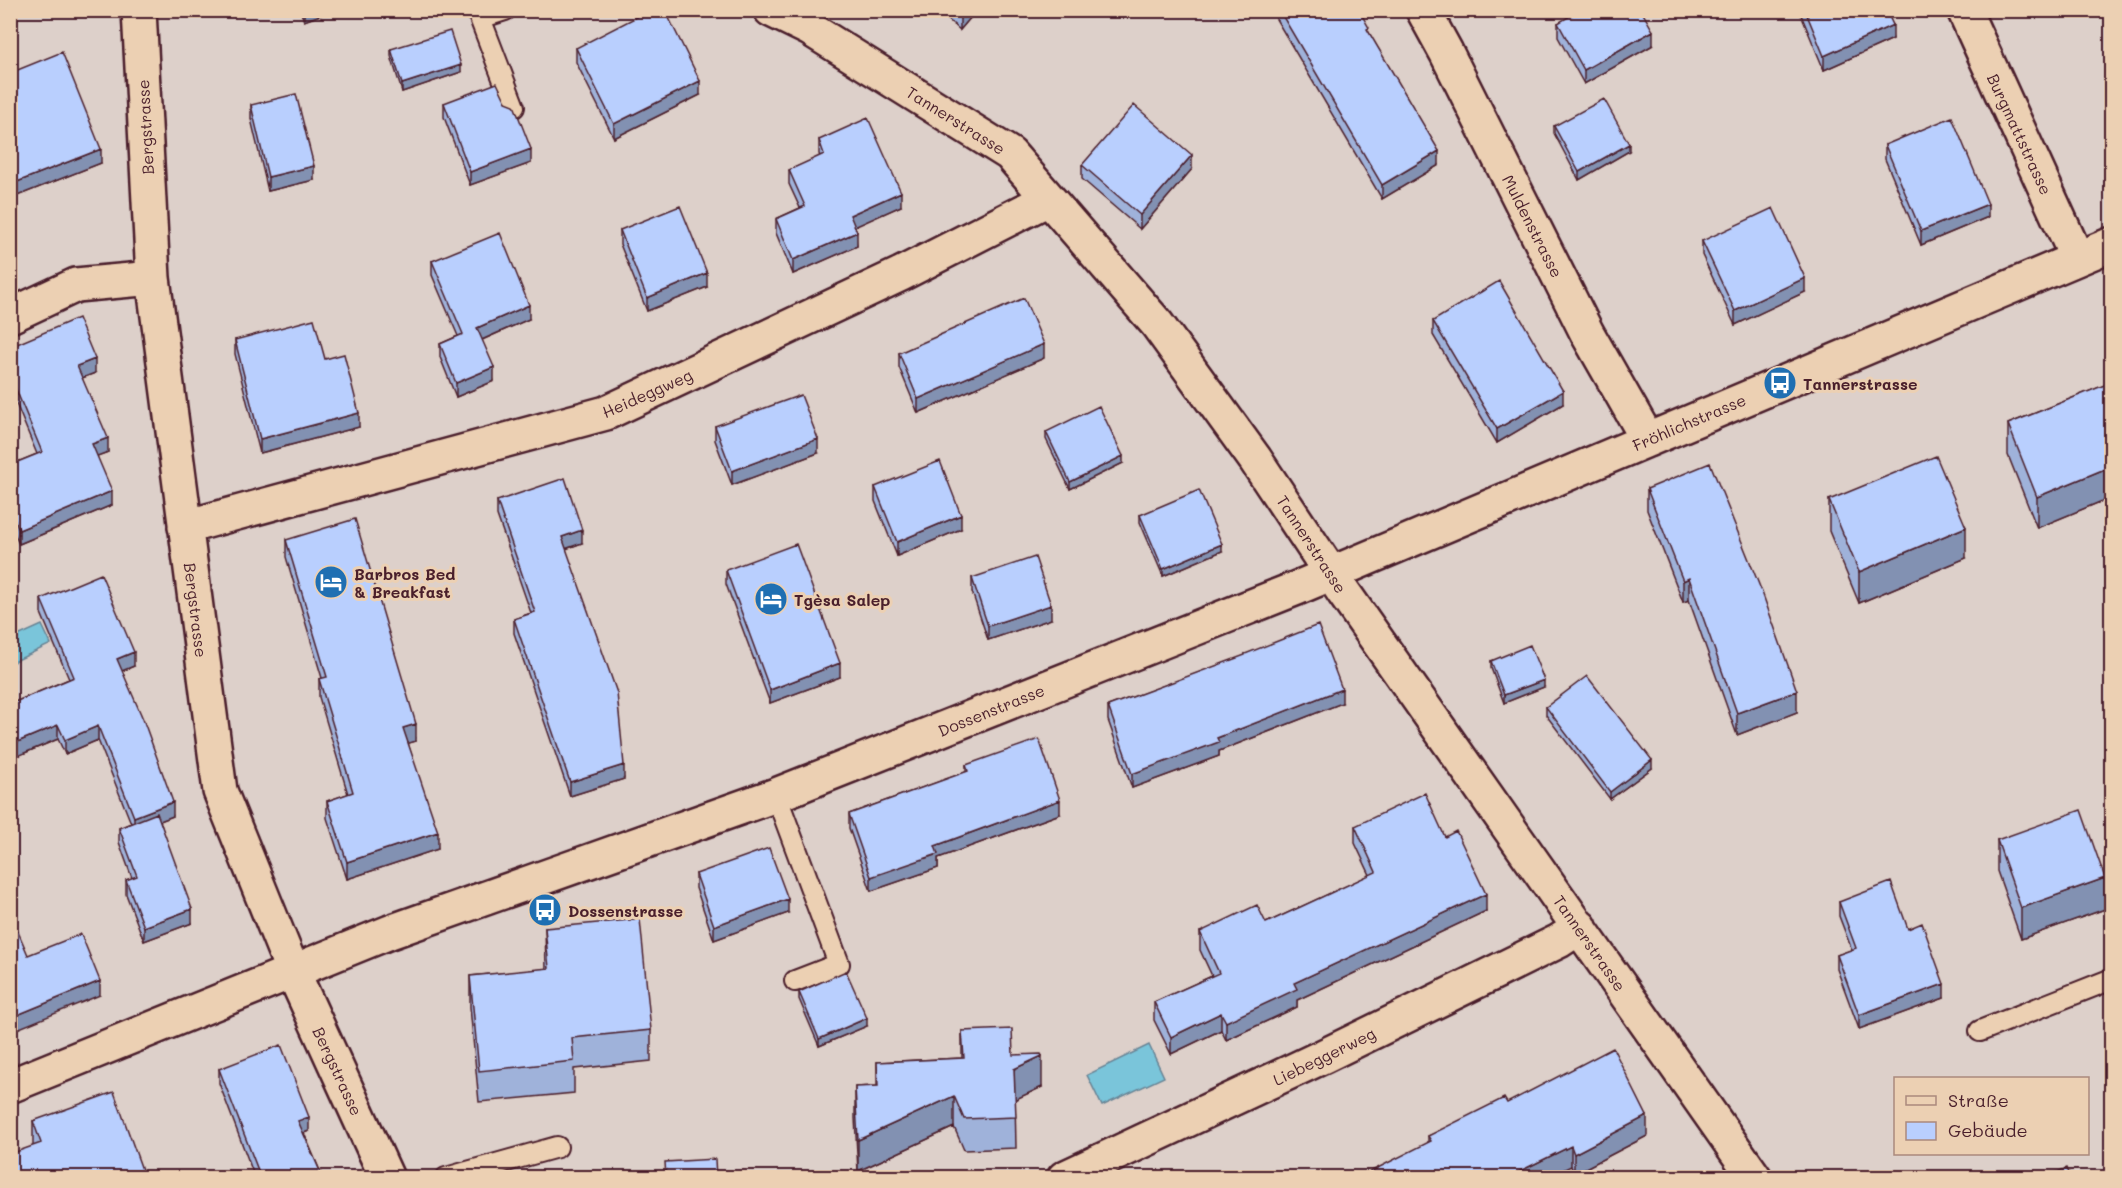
<svg xmlns="http://www.w3.org/2000/svg" width="2122" height="1188" font-family="Mali,sans-serif">
<style>
.water{fill:#7ac5da;stroke:#678394;stroke-width:1.5}
.lines{fill:none;stroke-linecap:round;stroke-linejoin:round}
.service-casing{stroke:#4a1f2b;stroke-width:24}
.minor-casing{stroke:#4a1f2b;stroke-width:38}
.service{stroke:#ecd0b3;stroke-width:20}
.minor{stroke:#ecd0b3;stroke-width:33}
.wall{fill:#9fb2da;stroke:#4a1f2b;stroke-width:1.5}
.shaded-wall{fill:#8291b2;stroke:#4a1f2b;stroke-width:1.5}
.building{fill:#b9cffe;stroke:#4a1f2b;stroke-width:1.5}
.labels{text-anchor:middle;dominant-baseline:central;stroke-width:6;stroke-linejoin:round;paint-order:stroke}
.street-label{font-size:16px;fill:#4a1f2b;stroke:#ecd0b3}
.poi-label{font-size:16px;font-weight:bold;fill:#4a1f2b;stroke:#ecd0b3;text-anchor:start}
</style>
<rect width="100%" height="100%" fill="#ddd0ca"/>
<filter id="ink" filterUnits="userSpaceOnUse"><feTurbulence type="fractalNoise" baseFrequency=".0167" numOctaves="2"/><feDisplacementMap in="SourceGraphic" scale="12" xChannelSelector="R" yChannelSelector="G"/><feConvolveMatrix kernelMatrix="1 2 1 2 8 2 1 2 1" color-interpolation-filters="sRGB"/></filter>
<g filter="url(#ink)">
<path class="water" d="M42,625l9,19 -40,19v-24z
M1149,1045l15,32 -62,29 -15,-31z"/>
<g class="lines">
<g class="service-casing">
<path id="service" d="M505,10l-25,8 34,89
M776,795l63,169 -44,17
M1980,1031l132,-52
M446,1178l111,-31"/>
</g>
<g class="minor-casing">
<path id="minor" d="M139,10l14,268 67,513 73,181 94,206
M771,10l39,19 200,125 147,170 98,135 89,134 411,585
M1423,10l23,42 141,281 61,107
M1964,10l113,248
M10,316l66,-31 77,-7
M185,527l421,-114 295,-139 147,-75
M10,1086l380,-154 386,-137 521,-207 815,-344
M1064,1178l260,-122 235,-115 21,-14"/>
</g>
<use href="#service" class="service"/>
<use href="#minor" class="minor"/>
</g>
<path class="wall" d="M300,10h34l-30,11z
M937,10h40l-17,20z
M1276,10h83l10,23 70,132 -57,34 -106,-180z
M1799,10h87l7,29 -69,31z
M1558,23l95,22 -69,39 -26,-47z
M576,48l124,47 -86,43 -38,-76z
M391,49l70,23 -59,20 -11,-36z
M10,73l91,90 -84,33 -7,-17z
M506,102l25,61 -61,22 -26,-68v-14z
M251,105l63,75 -46,11 -17,-72z
M1554,126l75,25 -50,29 -25,-47z
M819,140l82,66 -46,20 2,20 -64,28 -17,-41v-14l24,-11 -11,-24v-14l31,-13 -1,-3z
M1885,145l103,72 -67,28 -36,-86z
M1082,165l110,4 -52,60 -58,-50z
M620,230l87,57 -60,24 -27,-67z
M1702,241l103,51 -70,33 -33,-70z
M432,261l97,58 -47,21 12,41 -38,16 -16,-40v-13l18,-8 -26,-61z
M1433,321l130,83 -66,39 -64,-108z
M235,340l90,19 34,68 -99,26 -25,-99z
M10,347l85,26 -13,5 26,74 -11,4 15,49 -93,39 -9,-21v-58l27,-11 -27,-65z
M899,353l145,5 -126,55 -19,-46z
M2112,382v115l-75,31 -29,-73v-31z
M715,426l103,27 -86,32 -17,-45z
M1046,432l77,31 -53,26 -24,-50z
M875,487l86,42 -64,27 -22,-55z
M1647,489l150,223 -60,23 -48,-135 -6,2 -36,-92z
M1829,500l137,58 -107,45 -30,-72z
M497,501l85,42 -16,6 58,230 -54,17 -56,-163v-14l17,-6 -34,-98z
M1140,515l82,36 -59,25 -23,-54z
M286,540l130,201 -8,2 30,106 -91,30 -20,-61v-17l21,-7 -29,-97v-18l3,-1 -36,-121z
M726,570l114,107 -70,26 -44,-119z
M972,578l79,41 -63,21 -16,-48z
M41,599l93,67 -12,5 51,145 -13,5 32,102 -48,18 -18,-47v-14l6,-2 -13,-36v-14l12,-5 -33,-83 -33,14 -7,-15 -48,20v-55l59,-25 -28,-66z
M1245,654l97,49 -123,48v5l-87,32 -24,-68v-14l137,-50z
M1491,661l53,26 -40,16 -13,-35z
M1546,707l106,61 -42,31 -64,-84z
M966,765l94,49 -122,44v10l-67,23 -22,-63v-14l117,-42z
M1355,826l90,11 41,74 -189,89v7l-71,33 -5,-10 -50,24 -17,-34v-18l58,-26 -12,-26v-18l66,-9 104,-48 -15,-32z
M1997,840l108,69 -84,30 -24,-68z
M696,874l92,39 -74,27 -18,-52z
M1839,902l69,27 36,69 -85,31 -22,-60v-14l15,-5 -13,-34z
M545,928l106,102v31l-77,8v24l-95,9 -9,-95v-31l76,-7z
M799,992l68,34 -48,20 -20,-47z
M962,1031l51,24 29,32 -27,12 1,49 -52,2 -10,-23 -96,44 -3,-53v-31l22,-1v-24l85,-4z
M219,1069l90,62 -5,2 19,45h-68l-36,-95z
M1507,1103l140,33 -73,38 -3,-8 -143,-23v-7z
M33,1121l112,57 -112,-32z"/>
<path class="shaded-wall" d="M304,10h30l-30,11z
M965,10h12l-17,20v-14z
M1893,25v14l-69,31v-14z
M1653,31v14l-69,39v-14z
M461,65v7l-59,20v-8z
M700,81v14l-86,43v-14z
M1629,144v7l-50,29v-8z
M101,149v14l-84,33v-14z
M531,149v14l-61,22v-13z
M1439,151v14l-57,34v-14z
M1192,155v14l-52,60v-14z
M314,166v14l-46,11v-14z
M901,192v14l-51,23v-14z
M1988,204v13l-67,28v-14z
M857,232v14l-64,28v-14z
M707,273v14l-60,24v-13z
M1805,278v14l-70,33v-14z
M529,305v14l-52,23v-14z
M1044,344v14l-126,55v-14z
M95,359v14l-18,7v-14z
M494,367v14l-38,16v-14z
M1563,391v13l-66,39v-14z
M359,413v14l-99,26v-14z
M108,438v14l-16,6v-14z
M818,439v14l-86,32v-14z
M1123,456v7l-53,26v-7z
M2112,466v31l-75,31v-31z
M112,491v14l-93,39v-14z
M961,515v14l-64,27v-14z
M1966,527v31l-107,45v-31z
M582,530v13l-20,7v-13z
M1222,544v7l-59,25v-7z
M1689,578v22l-6,2v-21z
M1051,605v14l-63,21v-14z
M134,652v14l-17,7v-14z
M840,663v14l-70,26v-13z
M1544,680v7l-40,16v-8z
M1342,689v14l-123,48v5l-87,32v-14l85,-36z
M1797,691v21l-60,23v-22z
M416,724v17l-13,4v-17z
M58,725v14l-48,20v-14z
M98,726v14l-33,14v-14z
M1652,760v8l-42,31v-7z
M624,765v14l-54,17v-14z
M1060,800v14l-122,44v10l-67,23v-14l64,-31z
M173,802v14l-39,15v-14z
M438,832v17l-91,30v-17z
M2105,878v31l-84,30v-31z
M1486,894v17l-189,89v7l-71,33v-18l68,-39z
M788,899v14l-74,27v-14z
M192,909v14l-48,18v-14z
M100,981v14l-90,37v-14z
M1944,984v14l-85,31v-14z
M1221,1013v17l-50,24v-17z
M867,1018v8l-48,20v-7z
M1042,1056v31l-28,13v-31z
M954,1096v31l-96,44v-31z
M1647,1116v20l-73,38v-20z
M309,1117v14l-11,4v-14z
M1571,1146v20l-24,12h-41z"/>
<path class="building" d="M650,10h15l35,71 -86,43 -38,-76z
M953,10h12l-5,6z
M1279,10h80l10,18 -2,1 72,122 -57,34z
M1580,10h61l12,21 -69,39 -26,-47z
M1805,10h81l7,15 -69,31z
M450,31l11,34 -59,19 -11,-35z
M62,52l39,97 -84,33 -7,-17v-28l1,-1 -1,-2v-61z
M497,83l9,19 8,3 17,44 -61,23 -26,-69z
M296,94l18,72 -46,11 -17,-72z
M1604,99l25,45 -50,28 -25,-46z
M1134,105l58,50 -52,60 -58,-50z
M1952,117l36,87 -67,27 -36,-86z
M868,118l33,74 -51,23 7,17 -64,28 -17,-41 29,-13 -16,-36 35,-16 -5,-14z
M680,206l27,67 -60,25 -27,-68z
M1773,208l32,70 -70,33 -33,-70z
M500,233l29,72 -52,23 17,39 -38,16 -16,-39 23,-10 -31,-73z
M1499,281l64,110 -66,38 -64,-108z
M1024,298l20,46 -126,55 -19,-46z
M78,318l17,41 -18,7 31,72 -16,6 20,47 -93,39 -9,-21v-44l32,-13 -32,-77v-28z
M314,319l11,40 19,-5 15,59 -99,26 -25,-99z
M2112,382v84l-75,31 -29,-73z
M801,395l17,44 -86,32 -17,-45z
M1099,406l24,50 -53,26 -24,-50z
M1936,456l30,71 -107,45 -30,-72z
M940,461l21,54 -64,27 -22,-55z
M1710,463l52,129 35,99 -60,22 -48,-135 -6,3 -36,-92z
M565,478l17,52 -20,7 55,156 7,72 -54,17 -56,-163 21,-7 -38,-111z
M1199,490l23,54 -59,25 -23,-54z
M355,519l61,205 -13,4 35,104 -91,30 -20,-61 26,-9 -34,-113 8,-2 -41,-137z
M796,544l44,119 -70,27 -44,-120z
M1035,557l16,48 -63,21 -16,-48z
M101,574l33,78 -17,7 26,60 30,83 -39,15 -36,-91 -33,14 -7,-15 -48,20v-41l64,-27 -33,-78z
M1318,625l24,64 -125,49 2,4 -87,32 -24,-68 137,-51v-1z
M1530,645l14,35 -40,15 -13,-34z
M1587,676l65,84 -42,32 -64,-85z
M1039,739l21,61 -125,46 3,8 -67,23 -22,-63 119,-43 -2,-6z
M1425,793l20,44 11,-6 30,63 -192,89 3,6 -71,33 -5,-9 -50,24 -17,-35 65,-29 -19,-41 57,-27 9,18 110,-51 -21,-46z
M2081,810l24,68 -84,30 -24,-68z
M157,813l35,96 -48,18 -18,-47 11,-4 -18,-48z
M769,848l19,51 -74,27 -18,-52z
M1891,882l17,47 14,-6 22,61 -85,31 -22,-60 19,-7 -17,-46z
M10,913l18,42 53,-21 19,47 -90,37z
M640,919l11,111 -79,8 2,23 -95,10 -9,-95 79,-8 -4,-40z
M846,971l21,47 -48,21 -20,-47z
M1012,1029l1,26 28,-1 1,2 -28,13 2,48 -52,2 -10,-23 -96,44 -3,-53 23,-1 -1,-24 87,-4 -2,-27z
M281,1045l28,72 -11,4 25,57h-62l-42,-109z
M1613,1048l34,68 -73,38 -3,-8 -65,32h-148l73,-37 -3,-5 76,-38 3,5z
M114,1092l31,86h-135v-24l31,-11 -8,-22z
M715,1159l1,19h-50l-1,-16z
M2067,1168l4,10h-29z"/>
</g>
<defs>
<g id="bus-disc" transform="scale(1.725)"><circle r="9.5" fill="#1f6fb2" stroke="#ecd0b3"/><path d="M-5-6H5V4H4V6H2V4H-2V6H-4V4H-5ZM-3.5-4V0h7V-4ZM-3.5 1.2v1.5H-2V1.2ZM2 1.2v1.5H3.5V1.2Z" fill="#fff"/></g>
<g id="hotel-disc" transform="scale(1.725)"><circle r="9.5" fill="#1f6fb2" stroke="#ecd0b3"/><path d="M-6-4.5h1.5V1H6V5H4.5V3h-9V5H-6ZM-4 0a1.8 1.8 0 1 1 3.6 0ZM.5 0V-2.5h3Q6-2.5 6 0Z" fill="#fff"/></g>
</defs>
<g fill-rule="evenodd">
<use href="#bus-disc" x="1780" y="383"/>
<use href="#hotel-disc" x="331" y="582"/>
<use href="#hotel-disc" x="771" y="599"/>
<use href="#bus-disc" x="545" y="910"/>
</g>
<g class="labels">
<g class="street-label">
<text transform="translate(956 120) rotate(32)">Tannerstrasse</text>
<text transform="translate(145 127) rotate(-93)">Bergstrasse</text>
<text transform="translate(2020 134) rotate(65)">Burgmattstrasse</text>
<text transform="translate(1533 226) rotate(63)">Muldenstrasse</text>
<text transform="translate(647 393) rotate(-24)">Heideggweg</text>
<text transform="translate(1689 422) rotate(-23)">Fröhlichstrasse</text>
<text transform="translate(1312 544) rotate(57)">Tannerstrasse</text>
<text transform="translate(196 610) rotate(83)">Bergstrasse</text>
<text transform="translate(991 710) rotate(-22)">Dossenstrasse</text>
<text transform="translate(1590 943) rotate(55)">Tannerstrasse</text>
<text transform="translate(1324 1056) rotate(-26)">Liebeggerweg</text>
<text transform="translate(338 1071) rotate(65)">Bergstrasse</text>
</g>
<g class="poi-label">
<text x="1803" y="383">Tannerstrasse</text>
<text x="354" y="573">Barbros Bed<tspan x="354" dy="18">&amp; Breakfast</tspan></text>
<text x="794" y="599">Tgèsa Salep</text>
<text x="568" y="910">Dossenstrasse</text>
</g>
</g>
<rect width="2122" height="1188" fill="none" stroke="#ecd0b3" stroke-width="36"/>
<rect x="18" y="18" width="2086" height="1152" fill="none" stroke="#4a1f2b" stroke-width="2" filter="url(#ink)"/>
<rect x="1894" y="1077" width="195" height="78" fill="#ecd0b3" stroke="#ab897d" stroke-width="1.5"/>
<rect x="1906" y="1096" width="30" height="9" fill="#ecd0b3" stroke="#ab897d" stroke-width="1.5"/>
<text x="1948" y="1107" font-size="18" fill="#4a1f2b">Straße</text>
<rect x="1906" y="1122" width="30" height="18" fill="#b9cffe" stroke="#ab897d" stroke-width="1.5"/>
<text x="1948" y="1137" font-size="18" fill="#4a1f2b">Gebäude</text>
</svg>
